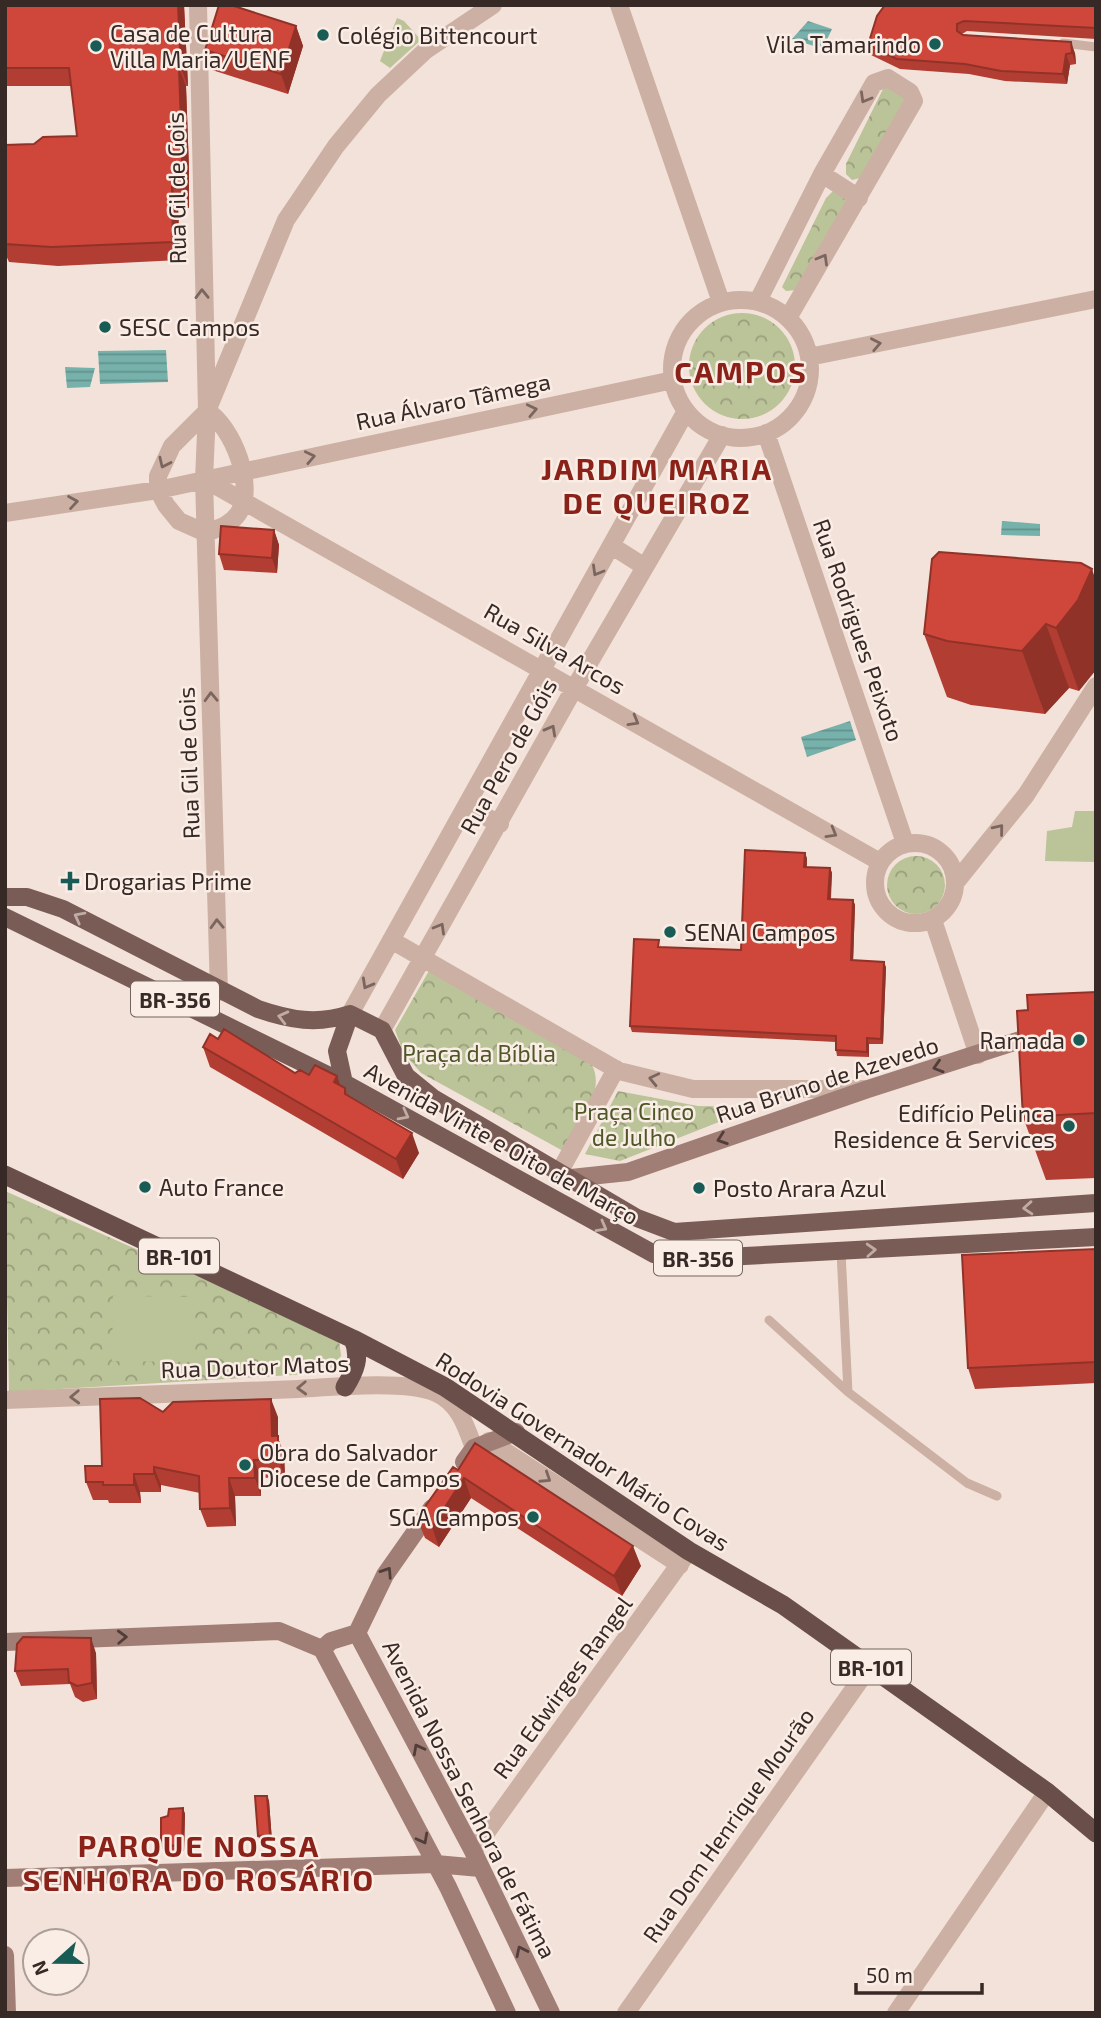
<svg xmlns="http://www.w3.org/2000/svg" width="1101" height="2018" font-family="'Exo 2',sans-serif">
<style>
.forest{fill:url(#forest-crowns)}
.garden{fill:#bbc398}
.water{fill:url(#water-rules)}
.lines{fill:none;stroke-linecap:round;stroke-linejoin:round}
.service{stroke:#ccb0a4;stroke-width:9}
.minor{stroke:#ccb0a4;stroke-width:18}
.secondary{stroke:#a07e75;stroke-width:18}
.primary{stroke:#7a5c56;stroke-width:18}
.trunk{stroke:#694e49;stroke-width:19}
.wall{fill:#b23d33}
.shaded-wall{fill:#913229}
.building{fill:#cf473b;stroke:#913229;stroke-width:2}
.oneway{stroke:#7a665f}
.oneway2{stroke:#c0aca5}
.oneway3{stroke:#513e3a}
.poi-dot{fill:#195b55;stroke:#faede5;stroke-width:2.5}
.labels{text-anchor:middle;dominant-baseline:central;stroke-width:5;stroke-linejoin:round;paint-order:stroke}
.shield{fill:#faede5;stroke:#72645f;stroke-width:2}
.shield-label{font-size:21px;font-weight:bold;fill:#372926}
.poi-label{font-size:23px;fill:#372926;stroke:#faede5;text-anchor:start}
.street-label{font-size:23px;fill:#372926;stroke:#faede5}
.park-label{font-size:23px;fill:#4d5728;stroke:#faede5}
.district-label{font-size:30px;font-weight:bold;letter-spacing:2px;fill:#8b2219;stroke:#faede5}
</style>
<defs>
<pattern id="forest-crowns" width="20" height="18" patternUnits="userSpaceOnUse" patternTransform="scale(1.75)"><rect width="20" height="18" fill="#bbc398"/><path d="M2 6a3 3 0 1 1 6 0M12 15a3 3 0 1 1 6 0" fill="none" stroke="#999e7c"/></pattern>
<pattern id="water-rules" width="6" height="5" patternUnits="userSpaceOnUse" patternTransform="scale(1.75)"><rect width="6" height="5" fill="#76b2ab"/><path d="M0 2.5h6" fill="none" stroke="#62918b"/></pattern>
</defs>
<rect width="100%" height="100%" fill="#f3e2d9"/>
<path class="forest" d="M891,85l7,4 8,14 -46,75 -8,2 -6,-6v-10l37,-75z
M833,191l16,9 -53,90 -10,1 -4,-4 44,-89z
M689 366a53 53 0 1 1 106 0a53 53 0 1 1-106 0Z
M887 885a29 29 0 1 1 58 0a29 29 0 1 1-58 0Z
M430,969l162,96c14,27 -14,61 -27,87l-144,-79 -18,-21 -8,-22z
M618,1091l80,15 59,1 -137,54 -35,-7z
M5,1191l334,148 2,17 -14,17 -318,19z"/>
<path class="garden" d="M397,18l7,3 17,19 -31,28 -10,-7z
M1075,811h21v51l-51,-1 2,-30 25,-4z
M113,1296l81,1 -1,65 -81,-1z"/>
<path class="water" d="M808,21l24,8 -8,17 -4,2 -28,-9z
M166,350l2,32 -68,2 -2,-33z
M65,367l30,1 -5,19 -23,1z
M1002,521l38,3v12l-39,-1z
M850,721l6,19 -49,17 -6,-20z"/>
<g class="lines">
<path class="service" d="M1063,43l33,4
M841,1252l7,140
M769,1320l79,72 119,91 30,13"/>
<path class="minor" d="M198,5l9,406 -3,68 15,513
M619,5l102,297
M822,174l37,24
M672 369a69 69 0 1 1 138 0a69 69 0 1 1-138 0Z
M758,301l64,-127 52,-91 14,-5 22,14 4,9 -126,217
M809,357l287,-58
M766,433l139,410
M204,479l676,383
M5,513l153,-23 515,-110
M206,533l-27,-12 -13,-16 -8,-15v-14l14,-30 35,-35 79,-191 50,-74 42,-51 48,-45 67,-45
M206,533c13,-5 24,-8 32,-19 19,-27 -6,-88 -31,-103
M612,546l33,21
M467,807l33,17
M875 883a40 40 0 1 1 80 0a40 40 0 1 1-80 0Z
M956,882l70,-87 70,-109
M933,920l45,135
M391,940l228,131 74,18h171
M350,1014l336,-603
M382,1030l193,-343 147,-252
M560,1171l56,-102
M5,1400c98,-4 196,-8 293,-11 35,-2 108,-9 138,4 23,10 30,33 38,55
M489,1441l191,124
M473,1851l216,-300
M626,2013l244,-347
M896,2013l151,-221"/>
<path class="secondary" d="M571,1178l57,-6 240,-83 171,-55
M464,1462l10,-14 42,-16
M357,1633l116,218 78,162
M357,1633l28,-58 47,-67
M5,1642l274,-11 43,18
M322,1649l126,238 59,126
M322,1649l9,-8 26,-8
M5,1878l431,-14 44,4
M5,1955l2,58"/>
<path class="primary" d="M5,897h22l36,12 195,100c32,11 59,16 92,5l32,16 24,46 27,22 204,120 37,14 422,-29
M5,917l339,166 310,171 34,5 408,-22
M344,1083l-7,-32 13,-37"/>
<path class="trunk" d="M5,1175l348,164 92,48 244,164 94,54 264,187 49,41
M345,1387c10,-16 16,-30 8,-48"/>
</g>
<path class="wall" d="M5,5h179l4,81h-2l3,84v38l-11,-2 2,54 -122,6 -49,-4 -4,-9v-108l29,-1 43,-8 -6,-50h-66z
M1096,5v34l-129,-8 -5,3 113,19 1,11 -6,1 -3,19 -62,-3 -36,-7 -69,-5 -29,-14 -3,-10 9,-29z
M296,26l7,20 -15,48 -76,-24 -7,-20z
M274,530l5,15 -2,28 -53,-3 -5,-16z
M1081,563l-2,128 -10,-3 -24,26 -74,-9 -24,-8 -23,-63z
M807,858v9l23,1 2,5 -1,26 22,1 2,5 -2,55 33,7 -3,77h-14v13l-32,-1 -1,-6v-8l-204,-10 -2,-6 31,-81v2l80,3z
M1096,992v186l-50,2 -23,-63z
M203,1047l92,26 14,2 28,1 3,9 5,3 4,8 70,57 -16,26 -193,-112z
M1096,1249v134l-121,6 -7,-21z
M163,1412l115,5v21l6,16 1,23 -24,1v18h-26l1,30 -29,1 -7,-18v-16l-39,-8v7h-21l1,11h-32l-1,-3h-15l-7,-18 16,-16z
M453,1467l188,99 -19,30 -151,-98 -32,49 -14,-9 -8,-20z
M96,1653l1,46 -14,3 -8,-5 -5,-13 -49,2 -6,-15z
M267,1796l2,5 3,40h-12l-2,-5z
M183,1808l2,6 -1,37 -21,-1 -2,-5z"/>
<path class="shaded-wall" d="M178,5h6l4,81 -7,-18z
M296,26l7,20 -15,48 -7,-20z
M1071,42l4,11 1,11 -4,-11z
M1066,54l4,11 -3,19 -4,-10z
M179,68l7,18 3,84v38l-7,-19z
M172,187l6,19 2,54 -7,-18z
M274,530l5,15 -2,28 -5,-15z
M1092,569l4,12v89l-17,21 -23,-63z
M1046,624l23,64 -24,26 -23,-63z
M805,853l2,5 -1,14 -2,-5z
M830,868l2,5 -2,31 -2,-5z
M853,900l2,5 -2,60 -2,-5z
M884,962l2,5 -3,77 -2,-5z
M867,1038l2,6v13l-2,-5z
M337,1076l7,20 -10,-14z
M412,1133l7,20 -16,26 -7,-20z
M271,1399l7,18v21l6,16 1,23 -7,-18 -6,-23z
M254,1460l7,18v18l-6,-18z
M154,1467l7,18v7l-7,-18z
M134,1474l6,18 1,11 -7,-18z
M229,1478l6,18 1,30 -6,-18z
M464,1478l7,20 -32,49 -7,-20z
M633,1546l8,20 -19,30 -8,-20z
M91,1638l5,15 1,46 -5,-16z
M267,1796l2,5 3,40 -2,-6z
M183,1808l2,6 -1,37 -2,-5z"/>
<path class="building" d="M5,5h173l3,63h-2l3,84v37l-10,-2 1,55 -121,5 -47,-3v-99l29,-1 9,-7 34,-1 -8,-68h-64z
M219,5h12l65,21 -15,48 -76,-24z
M885,5h211v23l-132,-7 -7,3v7l6,4 108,7 1,11 -6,1 -3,20 -62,-3 -36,-7 -68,-5 -29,-14 9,-29z
M221,526l53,4 -2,28 -53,-4z
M939,552l142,11 11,6 -14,31 -22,28 -10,-4 -24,27 -75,-10 -23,-7 8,-75z
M745,850l60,3 -1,14 26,1 -2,31 25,1 -2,60 33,2 -3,77 -14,-1v14l-31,-2v-14l-206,-10 4,-87 25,1 -1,7 83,3z
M1096,992v121l-73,4 -6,-106 11,-1 -1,-15z
M224,1029l71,44 5,-3 9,5 6,-10 22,11 -3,6 11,6v6l67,39 -16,26 -193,-112 7,-13 8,5z
M1096,1249v113l-128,6 -6,-113z
M140,1398l23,14 10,-10 98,-3 1,37h6v23l-24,1 1,18h-26l1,30 -30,1 -1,-33 -45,-9v7h-20v11h-31v-3h-17l-1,-16h17l-2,-67z
M475,1443l158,103 -19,30 -150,-98 -32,49 -15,-9 36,-51 5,3z
M23,1637l68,1 1,45 -15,3 -8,-4 -1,-13 -53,2 2,-27z
M255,1796h12l3,39 -12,1z
M183,1808l-1,38 -21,-1v-27l7,-2 1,-7z"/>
<defs><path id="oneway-chevron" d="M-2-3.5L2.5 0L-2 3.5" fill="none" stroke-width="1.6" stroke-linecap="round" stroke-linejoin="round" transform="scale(1.75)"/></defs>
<g class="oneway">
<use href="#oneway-chevron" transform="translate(865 98) rotate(120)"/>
<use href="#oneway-chevron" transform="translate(823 259) rotate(-60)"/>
<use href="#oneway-chevron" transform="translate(202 294) rotate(-91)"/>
<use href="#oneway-chevron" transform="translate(876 344) rotate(-11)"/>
<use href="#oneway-chevron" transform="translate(532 410) rotate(-12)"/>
<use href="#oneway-chevron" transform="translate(310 457) rotate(-12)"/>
<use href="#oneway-chevron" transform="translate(164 463) rotate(115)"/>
<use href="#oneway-chevron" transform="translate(73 502) rotate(-9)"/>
<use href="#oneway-chevron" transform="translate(597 571) rotate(120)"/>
<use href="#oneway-chevron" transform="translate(211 697) rotate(-92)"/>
<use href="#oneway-chevron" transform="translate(634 721) rotate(30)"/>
<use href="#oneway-chevron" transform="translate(551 730) rotate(-61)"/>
<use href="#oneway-chevron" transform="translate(999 829) rotate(-51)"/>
<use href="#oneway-chevron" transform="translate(832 833) rotate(30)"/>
<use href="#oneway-chevron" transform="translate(217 924) rotate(-92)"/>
<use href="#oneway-chevron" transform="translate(440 928) rotate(-60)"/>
<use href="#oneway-chevron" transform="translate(367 984) rotate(119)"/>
<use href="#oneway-chevron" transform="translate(654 1079) rotate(-167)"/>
<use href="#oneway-chevron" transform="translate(302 1388) rotate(178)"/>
<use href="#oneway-chevron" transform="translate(75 1397) rotate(178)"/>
<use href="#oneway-chevron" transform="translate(546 1478) rotate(33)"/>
</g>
<g class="oneway2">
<use href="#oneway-chevron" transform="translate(79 917) rotate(-152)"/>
<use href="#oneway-chevron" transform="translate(283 1017) rotate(-166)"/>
<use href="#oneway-chevron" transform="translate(404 1115) rotate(28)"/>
<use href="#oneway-chevron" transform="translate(1028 1208) rotate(176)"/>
<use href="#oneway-chevron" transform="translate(602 1227) rotate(29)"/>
<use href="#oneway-chevron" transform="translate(871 1250) rotate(-3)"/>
</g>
<g class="oneway3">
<use href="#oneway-chevron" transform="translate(938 1067) rotate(163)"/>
<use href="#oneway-chevron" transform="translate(722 1139) rotate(161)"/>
<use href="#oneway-chevron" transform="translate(387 1572) rotate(-57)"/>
<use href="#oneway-chevron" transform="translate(122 1637) rotate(-2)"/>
<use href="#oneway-chevron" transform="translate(418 1749) rotate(-118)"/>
<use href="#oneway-chevron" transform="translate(423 1839) rotate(62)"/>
<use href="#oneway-chevron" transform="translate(521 1951) rotate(-116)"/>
</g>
<g class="poi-dot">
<circle cx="323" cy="35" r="7"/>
<circle cx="935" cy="44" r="7"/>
<circle cx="96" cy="46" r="7"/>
<circle cx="105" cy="327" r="7"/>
<path d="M66.5 870.5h7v7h7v7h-7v7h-7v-7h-7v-7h7z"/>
<circle cx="670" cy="932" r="7"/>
<circle cx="1079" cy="1040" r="7"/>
<circle cx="1069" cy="1126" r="7"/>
<circle cx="145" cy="1187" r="7"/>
<circle cx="699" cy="1188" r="7"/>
<circle cx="245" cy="1465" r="7"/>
<circle cx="533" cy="1517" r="7"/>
</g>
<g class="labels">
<g class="shield">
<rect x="131" y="981.5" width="88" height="35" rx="5"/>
<rect x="139" y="1238.5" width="80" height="35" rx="5"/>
<rect x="654" y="1240.5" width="88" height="35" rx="5"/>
<rect x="831" y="1649.5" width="80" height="35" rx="5"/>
</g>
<g class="shield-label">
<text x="175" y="999">BR-356</text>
<text x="179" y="1256">BR-101</text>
<text x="698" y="1258">BR-356</text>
<text x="871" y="1667">BR-101</text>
</g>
<g class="poi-label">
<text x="110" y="33">Casa de Cultura<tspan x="110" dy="26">Villa Maria/UENF</tspan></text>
<text x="337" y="35">Colégio Bittencourt</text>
<text x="921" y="44" text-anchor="end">Vila Tamarindo</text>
<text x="119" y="327">SESC Campos</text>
<text x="84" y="881">Drogarias Prime</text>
<text x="684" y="932">SENAI Campos</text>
<text x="1065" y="1040" text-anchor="end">Ramada</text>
<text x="1055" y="1113" text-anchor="end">Edifício Pelinca<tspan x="1055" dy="26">Residence &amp; Services</tspan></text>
<text x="159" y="1187">Auto France</text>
<text x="713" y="1188">Posto Arara Azul</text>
<text x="259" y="1452">Obra do Salvador<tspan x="259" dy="26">Diocese de Campos</tspan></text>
<text x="519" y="1517" text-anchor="end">SGA Campos</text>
</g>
<g class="street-label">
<text transform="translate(176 188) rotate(-91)">Rua Gil de Gois</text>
<text transform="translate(453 401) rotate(-12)">Rua Álvaro Tâmega</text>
<text transform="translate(859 630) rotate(71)">Rua Rodrigues Peixoto</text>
<text transform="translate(555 648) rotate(30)">Rua Silva Arcos</text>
<text transform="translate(508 756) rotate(-61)">Rua Pero de Góis</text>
<text transform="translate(188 763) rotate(-92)">Rua Gil de Gois</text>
<text transform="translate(827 1079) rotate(-18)">Rua Bruno de Azevedo</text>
<text transform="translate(502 1143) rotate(29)">Avenida Vinte e Oito de Março</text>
<text transform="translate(255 1366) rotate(-2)">Rua Doutor Matos</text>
<text transform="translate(583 1451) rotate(33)">Rodovia Governador Mário Covas</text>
<text transform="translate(562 1687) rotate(-54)">Rua Edwirges Rangel</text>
<text transform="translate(470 1799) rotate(63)">Avenida Nossa Senhora de Fátima</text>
<text transform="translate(728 1825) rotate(-55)">Rua Dom Henrique Mourão</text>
</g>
<g class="park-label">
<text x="479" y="1053">Praça da Bíblia</text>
<text x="634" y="1111">Praça Cinco<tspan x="634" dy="26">de Julho</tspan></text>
</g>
<g class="district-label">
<text x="741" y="371">CAMPOS</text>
<text x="657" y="468">JARDIM MARIA<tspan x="657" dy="34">DE QUEIROZ</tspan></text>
<text x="199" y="1845">PARQUE NOSSA<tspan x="199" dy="34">SENHORA DO ROSÁRIO</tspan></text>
</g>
</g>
<rect width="1101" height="2018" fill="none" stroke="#372926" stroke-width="14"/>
<g transform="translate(56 1962) rotate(249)"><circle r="33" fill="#faede5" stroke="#ac9f99" stroke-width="2"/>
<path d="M0-5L12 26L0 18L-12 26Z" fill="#195b55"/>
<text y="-10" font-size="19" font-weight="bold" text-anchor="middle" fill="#372926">N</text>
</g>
<path d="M856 1983v10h126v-10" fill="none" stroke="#372926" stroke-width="3.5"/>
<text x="866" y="1983" font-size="21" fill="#372926" stroke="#faede5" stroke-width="5" paint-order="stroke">50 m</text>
</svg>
